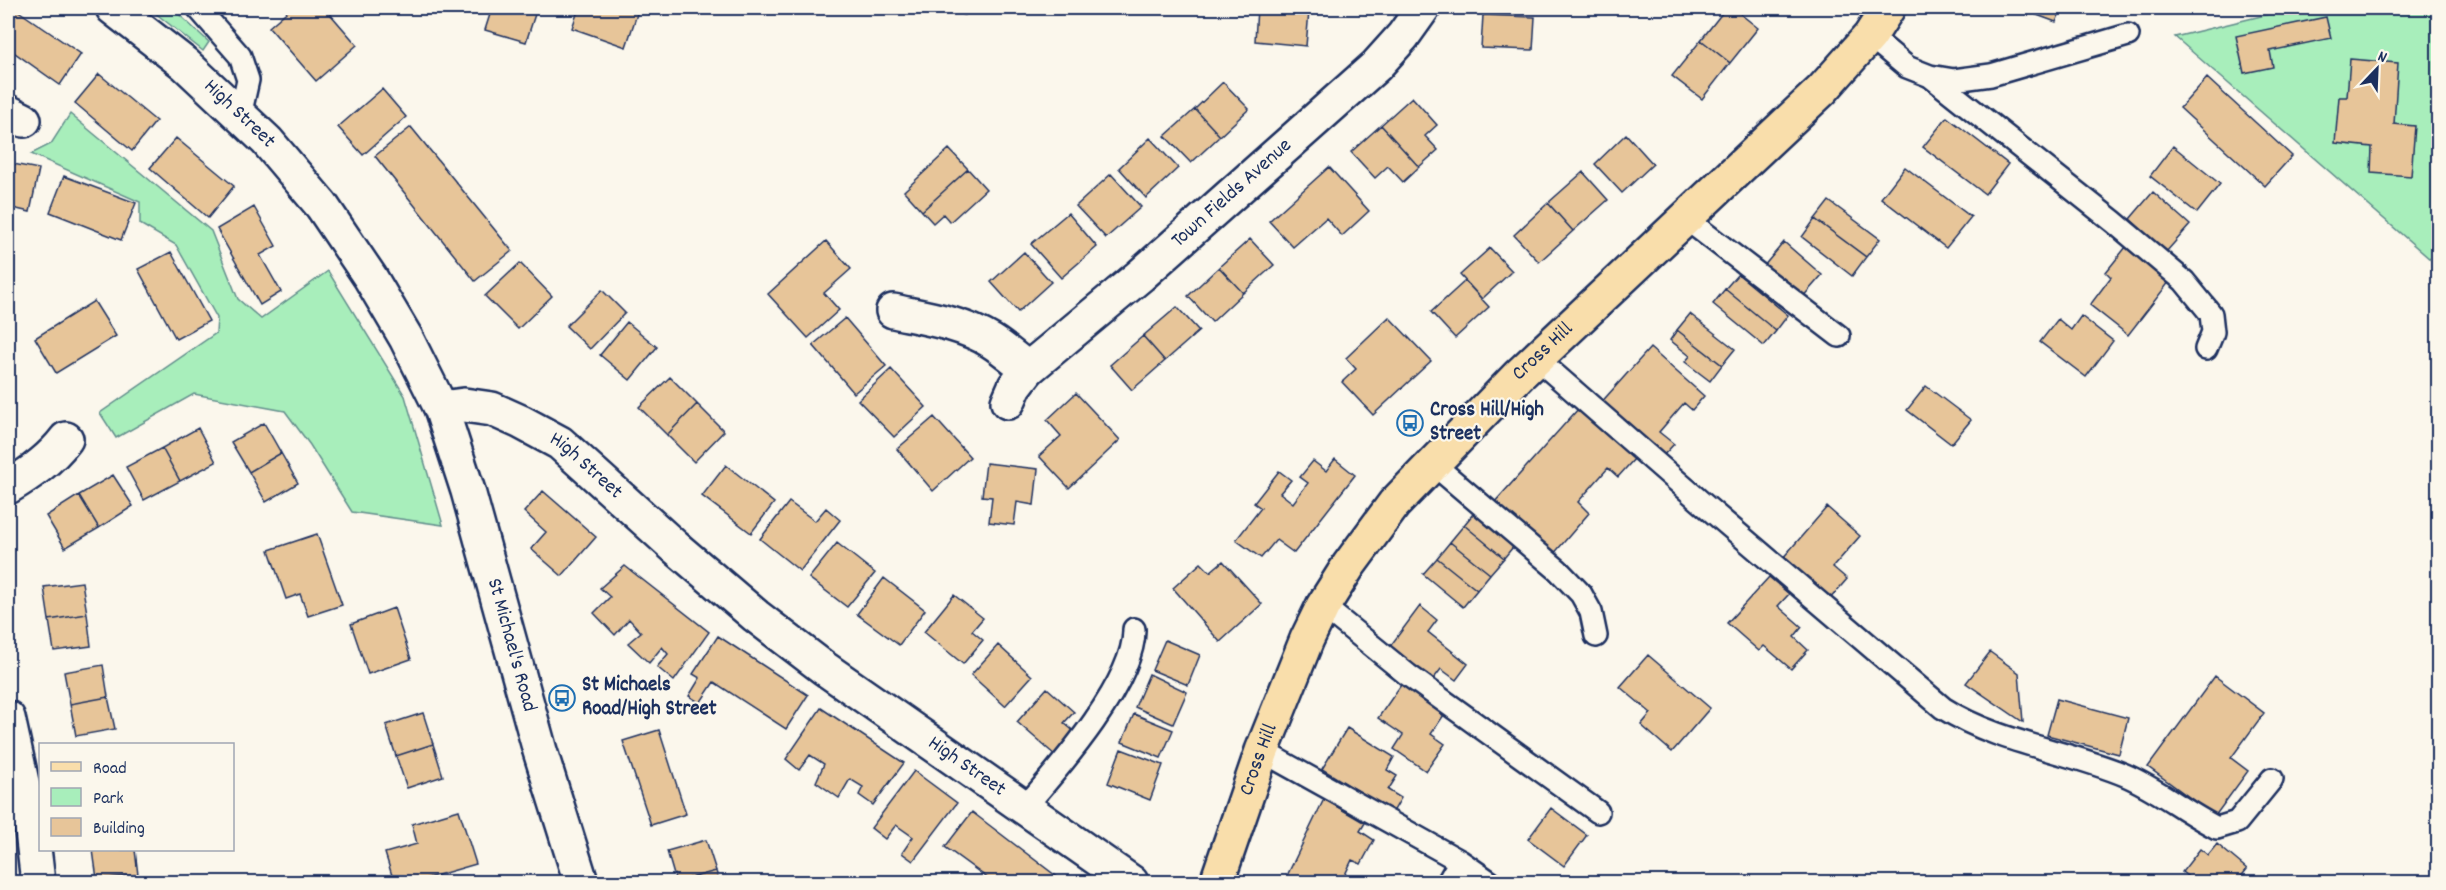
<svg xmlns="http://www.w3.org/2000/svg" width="2446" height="890" font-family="Dekko,sans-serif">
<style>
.green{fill:#a8eebb;stroke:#628e8c;stroke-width:1.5}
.building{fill:#e7c599;stroke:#1b2f5e;stroke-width:1.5}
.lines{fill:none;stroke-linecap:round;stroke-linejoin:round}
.lane-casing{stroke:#1b2f5e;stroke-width:26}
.street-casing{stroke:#1b2f5e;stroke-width:38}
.secondary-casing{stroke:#1b2f5e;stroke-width:38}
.primary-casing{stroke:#1b2f5e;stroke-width:38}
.lane{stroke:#fbf7ec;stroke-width:21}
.street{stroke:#fbf7ec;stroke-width:33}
.secondary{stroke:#fbf7ec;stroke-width:33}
.primary{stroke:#f9deab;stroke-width:33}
.labels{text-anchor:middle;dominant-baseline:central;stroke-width:4.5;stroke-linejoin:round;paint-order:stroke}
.street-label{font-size:21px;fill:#1b2f5e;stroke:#fbf7ec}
.poi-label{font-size:21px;font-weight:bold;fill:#1b2f5e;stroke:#fbf7ec;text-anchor:start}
</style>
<rect width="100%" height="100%" fill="#fbf7ec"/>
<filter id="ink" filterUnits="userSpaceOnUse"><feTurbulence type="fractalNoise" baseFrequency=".0167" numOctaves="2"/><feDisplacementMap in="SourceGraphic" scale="12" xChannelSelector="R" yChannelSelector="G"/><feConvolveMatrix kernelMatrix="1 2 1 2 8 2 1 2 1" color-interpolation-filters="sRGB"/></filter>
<g filter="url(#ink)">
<path class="green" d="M149,8h23l37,34 -6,9z
M2294,8h144v258l-263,-229z
M70,114l141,117 27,68 23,20 67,-48 77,125 38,129 -91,-13 -42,-67 -25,-34 -91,-17 -78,44 -16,-25 116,-80 1,-15 -41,-73 -36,-21v-22l-109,-48 20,-10z"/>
<path class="building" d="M14,8l67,46 -21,31 -52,-37v-32z
M291,8h34l32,37 -41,36 -47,-54z
M492,8h45l-11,34 -41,-12z
M579,8h51l8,3 -12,36 -54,-19z
M937,8h30l-2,7z
M997,8h31v3z
M1028,8h31v6l-31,-3z
M1257,8l52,3 -3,35 -51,-5z
M1726,8h7l25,20 -28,35 -29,-23z
M2018,8h44l-6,14z
M1483,15l52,2 -2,33 -52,-2z
M2326,17l5,21 -61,13 3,16 -29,6 -8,-37z
M1701,40l29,23 -28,36 -30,-23z
M2350,59l48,4 -4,61 21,2 -4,50 -40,-3 1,-26 -37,-4 4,-46h8z
M99,74l57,47 -24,30 -57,-48z
M2207,78l85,78 -27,30 -85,-78z
M1223,82l26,27 -29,27 -25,-27z
M382,89l24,28 -43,38 -25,-28z
M1412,97l25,28 -12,11 13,14 -19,17 -38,-42z
M1195,109l25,27 -29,27 -26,-27z
M1947,117l61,47 -23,30 -62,-47z
M1381,125l38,42 -16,15 -15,-16 -13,12 -24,-26z
M411,127l101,124 -37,30 -100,-125z
M1626,134l27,30 -31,29 -27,-29z
M176,138l58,48 -26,32 -58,-50z
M1150,138l28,30 -32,30 -27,-30z
M2173,146l47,38 -23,29 -47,-37z
M949,149l19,20 -46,42 -18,-20z
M8,163l31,6 -9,43 -22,-5z
M1329,167l40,44 -27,25 -16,-18 -33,29 -24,-26z
M1905,167l66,50 -25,31 -65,-50z
M968,169l18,20 -36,33 -7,-8 -10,9 -11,-12z
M1583,172l25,28 -35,31 -25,-28z
M1111,174l30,33 -35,31 -30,-32z
M64,176l72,27 -15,37 -71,-28z
M2153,192l37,33 -24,27 -36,-33z
M1829,201l51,38 -14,18 -51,-38z
M1548,203l25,28 -34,31 -25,-27z
M254,207l22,39 -16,9 21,37 -21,13 -43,-76z
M1068,213l29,34 -36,31 -30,-34z
M1815,219l51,38 -14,19 -50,-39z
M1250,239l24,26 -31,28 -24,-26z
M826,241l25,28 -27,24 15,17 -31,28 -40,-44z
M1784,242l38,33 -21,24 -38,-32z
M2126,247l44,34 -42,54 -38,-30 21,-28 -5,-5z
M1490,248l22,23 -30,28 -22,-24z
M171,252l38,69 -33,18 -38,-70z
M1024,252l27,30 -33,30 -27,-30z
M520,263l32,33 -34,33 -33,-33z
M1219,267l24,26 -31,29 -24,-26z
M1738,274l50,41 -12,16 -51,-42z
M1465,281l24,26 -34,31 -24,-26z
M1725,289l51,42 -12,15 -51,-42z
M602,290l23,23 -35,36 -24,-23z
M94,301l22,35 -60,37 -21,-35z
M1177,307l22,24 -34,30 -22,-25z
M1690,314l45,35 -13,16 -45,-35z
M2081,316l32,25 -27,36 -46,-35 18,-23 13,11z
M1389,317l42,44 -58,54 -31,-33 14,-13 -10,-11z
M845,318l41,48 -32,27 -41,-48z
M627,322l30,25 -27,33 -30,-25z
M1677,330l45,35 -12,16 -25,-19 5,-6 -20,-16z
M1143,336l22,25 -33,29 -22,-25z
M1650,348l54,48 -12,14 -8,-7 -25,29 15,12 -15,16 -61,-54z
M891,369l35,38 -32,30 -36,-37z
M670,377l27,27 -30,31 -28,-28z
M1926,386l45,34 -20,24 -44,-34z
M1076,393l44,47 -51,48 -30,-32 22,-20 -14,-16z
M697,404l27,27 -30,31 -27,-27z
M1579,408l56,50 -17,19 -10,-9 -30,34 11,11 -37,43 -59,-52z
M934,417l36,40 -37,34 -36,-42z
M264,423l17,30 -32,19 -18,-30z
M198,428l18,34 -36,19 -18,-33z
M162,448l18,33 -36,19 -18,-33z
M281,453l17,30 -32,19 -17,-30z
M1335,459l20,16 -61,78 -18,-13 -15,18 -25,-18 25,-32 -7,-5 25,-32 12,9 -11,13 13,10 15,-20 -8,-6 13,-16 13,10z
M986,463l52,6 -4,36 -17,-3 -3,23 -25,-3 3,-25 -10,-1z
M726,465l48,38 -23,30 -49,-37z
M113,475l20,31 -34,22 -20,-33z
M543,491l53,46 -34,39 -31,-27 15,-17 -22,-20z
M79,495l20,33 -34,20 -19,-32z
M789,502l26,19 11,-13 14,12 -40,51 -40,-32z
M1827,507l33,29 -27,31 14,12 -18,21 -47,-41z
M1477,509l40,33 -13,16 -40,-33z
M1464,525l40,33 -14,16 -40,-32z
M317,534l25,71 -34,11 -8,-22 -14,5 -17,-49z
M1450,542l40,32 -13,16 -40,-32z
M837,543l38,30 -28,34 -38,-29z
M1437,558l40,32 -14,17 -40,-33z
M1223,561l39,43 -42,38 -47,-54 28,-25 9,9z
M625,566l84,66 -35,49 -17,-14 11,-13 -6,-7 -13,16 -21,-20 13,-11 -12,-13 -14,16 -21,-22 16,-16 -10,-9z
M1769,577l20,17 -11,12 24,21 -8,10 14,13 -17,19 -27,-23 -5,5 -32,-28z
M884,578l41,32 -26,35 -42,-31z
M82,582l5,32 -38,6 -5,-33z
M954,595l29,23 -11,13 11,9 -20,24 -39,-32z
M1420,606l17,14 -9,12 40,32 -12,16 -15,-11 -9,12 -44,-32z
M394,608l17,51 -43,15 -17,-50z
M87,614l4,32 -37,5 -5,-31z
M718,636l90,59 -22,34 -72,-47 -14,21 -11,-7 11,-18 -7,-4z
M1165,640l35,15 -12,30 -36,-15z
M998,645l34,31 -27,30 -34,-31z
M1990,652l29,21 4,49 -57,-39z
M1648,655l62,53 -38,44 -31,-27 10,-12 -31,-26z
M103,665l5,32 -38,7 -6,-32z
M1149,674l38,18 -14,32 -38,-17z
M2215,676l49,37 -33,45 17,13 -33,45 -67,-49z
M1403,682l43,30 -15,22 14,10 -19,27 -32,-22 9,-14 -25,-17z
M1047,688l27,24 -10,11 12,10 -20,23 -39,-34z
M108,697l7,32 -39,7 -6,-32z
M2057,699l71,19 -9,36 -72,-19z
M821,708l83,55 -31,42 -14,-10 4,-8 -13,-8 -11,19 -23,-16 8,-18 -14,-9 -11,15 -13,-11z
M423,713l10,31 -37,12 -10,-31z
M1134,714l39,16 -12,28 -39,-16z
M1347,728l47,29 -7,13 10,6 -9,14 13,8 -8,14 -71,-43z
M659,730l27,84 -35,11 -28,-84z
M433,744l10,32 -36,12 -11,-32z
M1121,749l42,16 -13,35 -42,-17z
M914,771l43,32 -44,58 -11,-8 11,-16 -17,-12 -11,14 -14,-11z
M1324,799l41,24 -5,8 14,9 -13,24 -9,-4 -9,19 6,3h-65z
M1551,808l36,27 -23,31 -36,-27z
M459,810l17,54 -62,18h-20l-9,-29 32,-9 -5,-20z
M972,812l92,70h-71l-48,-35z
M706,840l10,31 -40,11 -9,-31z
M2217,844l30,25 -10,13h-42l-13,-10 18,-23 8,6z
M93,850h42l3,25 -41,4z
M716,871l3,11h-43z
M138,875l1,7h-42v-3z"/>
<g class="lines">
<g class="lane-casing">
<path id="lane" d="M198,8l42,48 8,24 -8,36
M1870,36l37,31 23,9 24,4 37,-5 137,-40
M1930,76l184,146 70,59 27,33 2,18 -7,17
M1685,218l154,118
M1536,358l165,144 242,206c55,35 122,42 182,67 33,14 60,37 92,53l20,-6 35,-43
M1432,463l126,107 23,24 10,18 5,24
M1323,606l85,69 190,137
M1262,751l198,110 30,21
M1025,807c34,-39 110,-125 109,-178
M1448,882l12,-21"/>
</g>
<g class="street-casing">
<g id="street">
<path d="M8,112l16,8"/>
<path d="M893,311c33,7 69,12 98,30 13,8 25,19 37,28"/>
<path id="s1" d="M1008,402l7,-16 13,-17 113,-94 235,-209 27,-30 20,-28"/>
<path id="s2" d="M441,408l23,-3 28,4 29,13 39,21 115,104 81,69 68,52 307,214"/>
<path d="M8,487c22,-13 42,-27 58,-48"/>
<path d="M8,718l23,105 7,59"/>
</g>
</g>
<g class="secondary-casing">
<g id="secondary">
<path id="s3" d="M113,8l72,56 82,77 55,65 48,71 36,61 35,70 27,83 72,260 41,131"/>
</g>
</g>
<g class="primary-casing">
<g id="primary">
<path id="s4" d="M1217,882l45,-131 45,-112 16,-33 26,-41 45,-61 125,-129 303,-285 48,-54 18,-28"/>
</g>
</g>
<use href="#lane" class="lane"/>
<use href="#street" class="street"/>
<use href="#secondary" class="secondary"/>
<use href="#primary" class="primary"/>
</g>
</g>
<defs>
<g id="bus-ring" transform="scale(1.35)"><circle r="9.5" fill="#fbf7ec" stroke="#1f6fb2" stroke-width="1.5"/><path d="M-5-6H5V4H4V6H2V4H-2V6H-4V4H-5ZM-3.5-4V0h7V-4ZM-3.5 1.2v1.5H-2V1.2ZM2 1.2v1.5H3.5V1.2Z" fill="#1f6fb2"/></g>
</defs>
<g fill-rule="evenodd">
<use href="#bus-ring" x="1410" y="423"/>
<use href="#bus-ring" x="562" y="698"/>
</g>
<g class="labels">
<g class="street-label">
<text stroke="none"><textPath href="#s3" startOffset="165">High Street</textPath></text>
<text stroke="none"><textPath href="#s1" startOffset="308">Town Fields Avenue</textPath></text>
<text stroke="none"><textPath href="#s4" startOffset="633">Cross Hill</textPath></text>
<text stroke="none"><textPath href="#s2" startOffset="162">High Street</textPath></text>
<text stroke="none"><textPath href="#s3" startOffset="771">St Michael's Road</textPath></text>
<text stroke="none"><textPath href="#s4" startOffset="129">Cross Hill</textPath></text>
<text stroke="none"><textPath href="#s2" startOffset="648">High Street</textPath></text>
</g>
<g class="poi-label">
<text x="1430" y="411">Cross Hill/High<tspan x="1430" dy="24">Street</tspan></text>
<text x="582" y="686">St Michaels<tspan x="582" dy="24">Road/High Street</tspan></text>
</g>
</g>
<rect width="2446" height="890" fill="none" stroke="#fbf7ec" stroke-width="30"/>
<rect x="15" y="15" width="2416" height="860" fill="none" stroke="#1b2f5e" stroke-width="2" filter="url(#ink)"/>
<rect x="39" y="743" width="195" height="108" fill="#fbf7ec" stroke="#a1a7b3" stroke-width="1.5"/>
<rect x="51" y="762" width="30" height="9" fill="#f9deab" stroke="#a1a7b3" stroke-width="1.5"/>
<text x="93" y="773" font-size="18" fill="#1b2f5e">Road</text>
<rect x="51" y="788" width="30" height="18" fill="#a8eebb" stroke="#a1a7b3" stroke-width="1.5"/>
<text x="93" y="803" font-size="18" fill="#1b2f5e">Park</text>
<rect x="51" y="818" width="30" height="18" fill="#e7c599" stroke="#a1a7b3" stroke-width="1.5"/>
<text x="93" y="833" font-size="18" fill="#1b2f5e">Building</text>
<g transform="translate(2377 69) rotate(23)" stroke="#fbf7ec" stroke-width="4.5" paint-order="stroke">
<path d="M0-4.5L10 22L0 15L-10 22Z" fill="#1b2f5e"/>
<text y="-9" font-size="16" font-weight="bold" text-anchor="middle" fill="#1b2f5e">N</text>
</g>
</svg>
